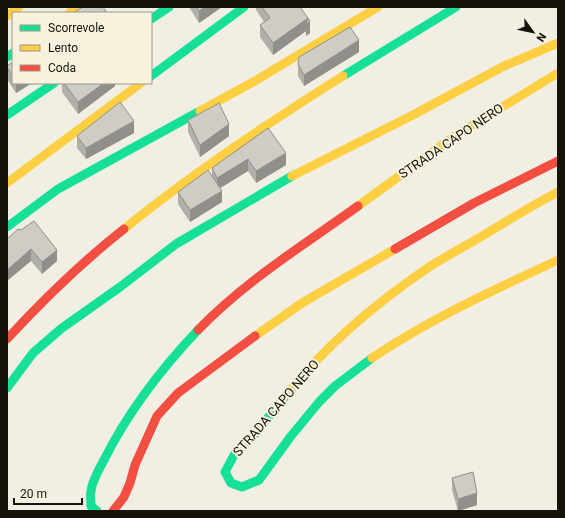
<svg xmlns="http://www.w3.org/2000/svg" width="565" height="518" font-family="Roboto,sans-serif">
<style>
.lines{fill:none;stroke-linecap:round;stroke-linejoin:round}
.fast{stroke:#16e098;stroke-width:9}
.slow{stroke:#ffcf43;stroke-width:9}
.jam{stroke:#f24e42;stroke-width:9}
.wall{fill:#b1afa9}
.shaded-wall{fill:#908f89}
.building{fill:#ceccc4;stroke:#908f89}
.labels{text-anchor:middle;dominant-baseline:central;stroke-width:4;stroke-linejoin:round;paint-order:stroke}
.street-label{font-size:13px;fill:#15130c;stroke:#f7f1de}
</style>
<rect width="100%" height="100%" fill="#f1eee4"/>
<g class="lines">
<path class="fast" d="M151,19l18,-12
M7,57l6,-4
M151,76l93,-69
M343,76l113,-69
M7,115l47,-32
M7,227l51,-38 142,-78
M7,388l26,-35 29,-25 58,-41 56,-43 116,-68
M287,394l-38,47 -15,14 -9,17 6,11 11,4 17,-7 32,-44 29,-35 15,-15 37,-28
M97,511l-6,-5c0,-5 -1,-10 0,-15 1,-10 8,-22 13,-31 24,-48 57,-91 94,-130"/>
<path class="slow" d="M69,13l8,-6
M7,16l12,-9
M200,111l55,-30 123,-74
M292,176l119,-60 93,-50 54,-23
M7,183l134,-100
M358,206l98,-71 102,-62
M124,229c69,-56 144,-106 219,-153
M255,336l47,-33 93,-54
M372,358c58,-39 122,-68 186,-98
M287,394c40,-50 89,-91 142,-127 16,-10 34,-20 50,-29 26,-16 52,-32 79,-46"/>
<path class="jam" d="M395,249l79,-46 84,-42
M198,330c47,-49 106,-85 160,-124
M7,339c36,-39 75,-77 117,-110
M113,511l11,-14 6,-14 5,-18 22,-49 21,-23 77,-57"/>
</g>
<path class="wall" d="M189,7h33l-23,16z
M256,7h44l10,26 -4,3v-5l-33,24 -13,-18v-12l4,-3 -8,-12z
M359,52l-55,34 -6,-10v-12z
M13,62v21h19l-16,10 -9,-14v-13z
M62,83h53v3l-37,28 -16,-22z
M188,120l41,16 -29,21 -12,-25z
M268,128l18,37 -30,18 -8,-12 -28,17 2,14 -32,20 -12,-18v-12l34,-16v-8z
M134,133l-48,26 -9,-11v-12z
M18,229l39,32 -15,13 -11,-13z
M452,478l25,27 -19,6 -6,-21z"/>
<path class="shaded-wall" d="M205,7h17l-23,16v-12z
M308,18l2,3v12l-4,3v-5l-33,24v-12z
M359,40v12l-55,34v-11z
M16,83h16l-16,10z
M104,83h11v3l-37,28v-12z
M134,121v12l-48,26v-11z
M229,124v12l-29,21v-12z
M286,153v12l-30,18v-12z
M248,159v12l-31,19v-12z
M222,191v11l-32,20v-12z
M31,249v12l-24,20v-11z
M57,250v11l-15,13v-12z
M477,493v12l-19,6v-12z"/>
<path class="building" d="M83,7h20l4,6h-34l3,-2z
M197,7h8l-6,4z
M262,7h38l10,14 -4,3 2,-6 -35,25 -13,-18 10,-7z
M350,27l9,13 -55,35 -6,-11 1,-7z
M13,62v14l-6,-9v-1z
M64,83h40l-26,19z
M120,102l14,19 -48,27 -9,-12z
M219,103l10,21 -29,21 -12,-25z
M268,128l18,25 -30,18 -8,-12 -31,19 -5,-10z
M208,170l14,21 -32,19 -12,-18z
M34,221l23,29 -15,12 -11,-13 -24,21v-31l11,-10 3,1z
M473,472l4,21 -19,6 -6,-21z"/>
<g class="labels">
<g class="street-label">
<text transform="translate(451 141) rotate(-34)">STRADA CAPO NERO</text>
<text transform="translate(276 408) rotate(-49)">STRADA CAPO NERO</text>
</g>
</g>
<rect width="565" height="518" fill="none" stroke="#15130c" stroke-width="16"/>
<rect x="12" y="12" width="140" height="72" fill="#f7f1de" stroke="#9d988a"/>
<rect x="20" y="25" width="20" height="6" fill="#16e098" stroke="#9d988a"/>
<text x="48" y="32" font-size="12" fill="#15130c">Scorrevole</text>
<rect x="20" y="45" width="20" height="6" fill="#ffcf43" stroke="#9d988a"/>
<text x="48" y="52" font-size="12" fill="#15130c">Lento</text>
<rect x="20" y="65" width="20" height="6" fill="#f24e42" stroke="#9d988a"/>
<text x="48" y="72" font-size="12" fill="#15130c">Coda</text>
<g transform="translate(533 32) rotate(123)" stroke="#f7f1de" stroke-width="3" paint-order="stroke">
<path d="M0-3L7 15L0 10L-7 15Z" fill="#15130c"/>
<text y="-6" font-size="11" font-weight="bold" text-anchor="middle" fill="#15130c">N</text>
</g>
<path d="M14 498v6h68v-6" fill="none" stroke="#15130c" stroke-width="2"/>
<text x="20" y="498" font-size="12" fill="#15130c" stroke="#f7f1de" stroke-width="3" paint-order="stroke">20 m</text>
</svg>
